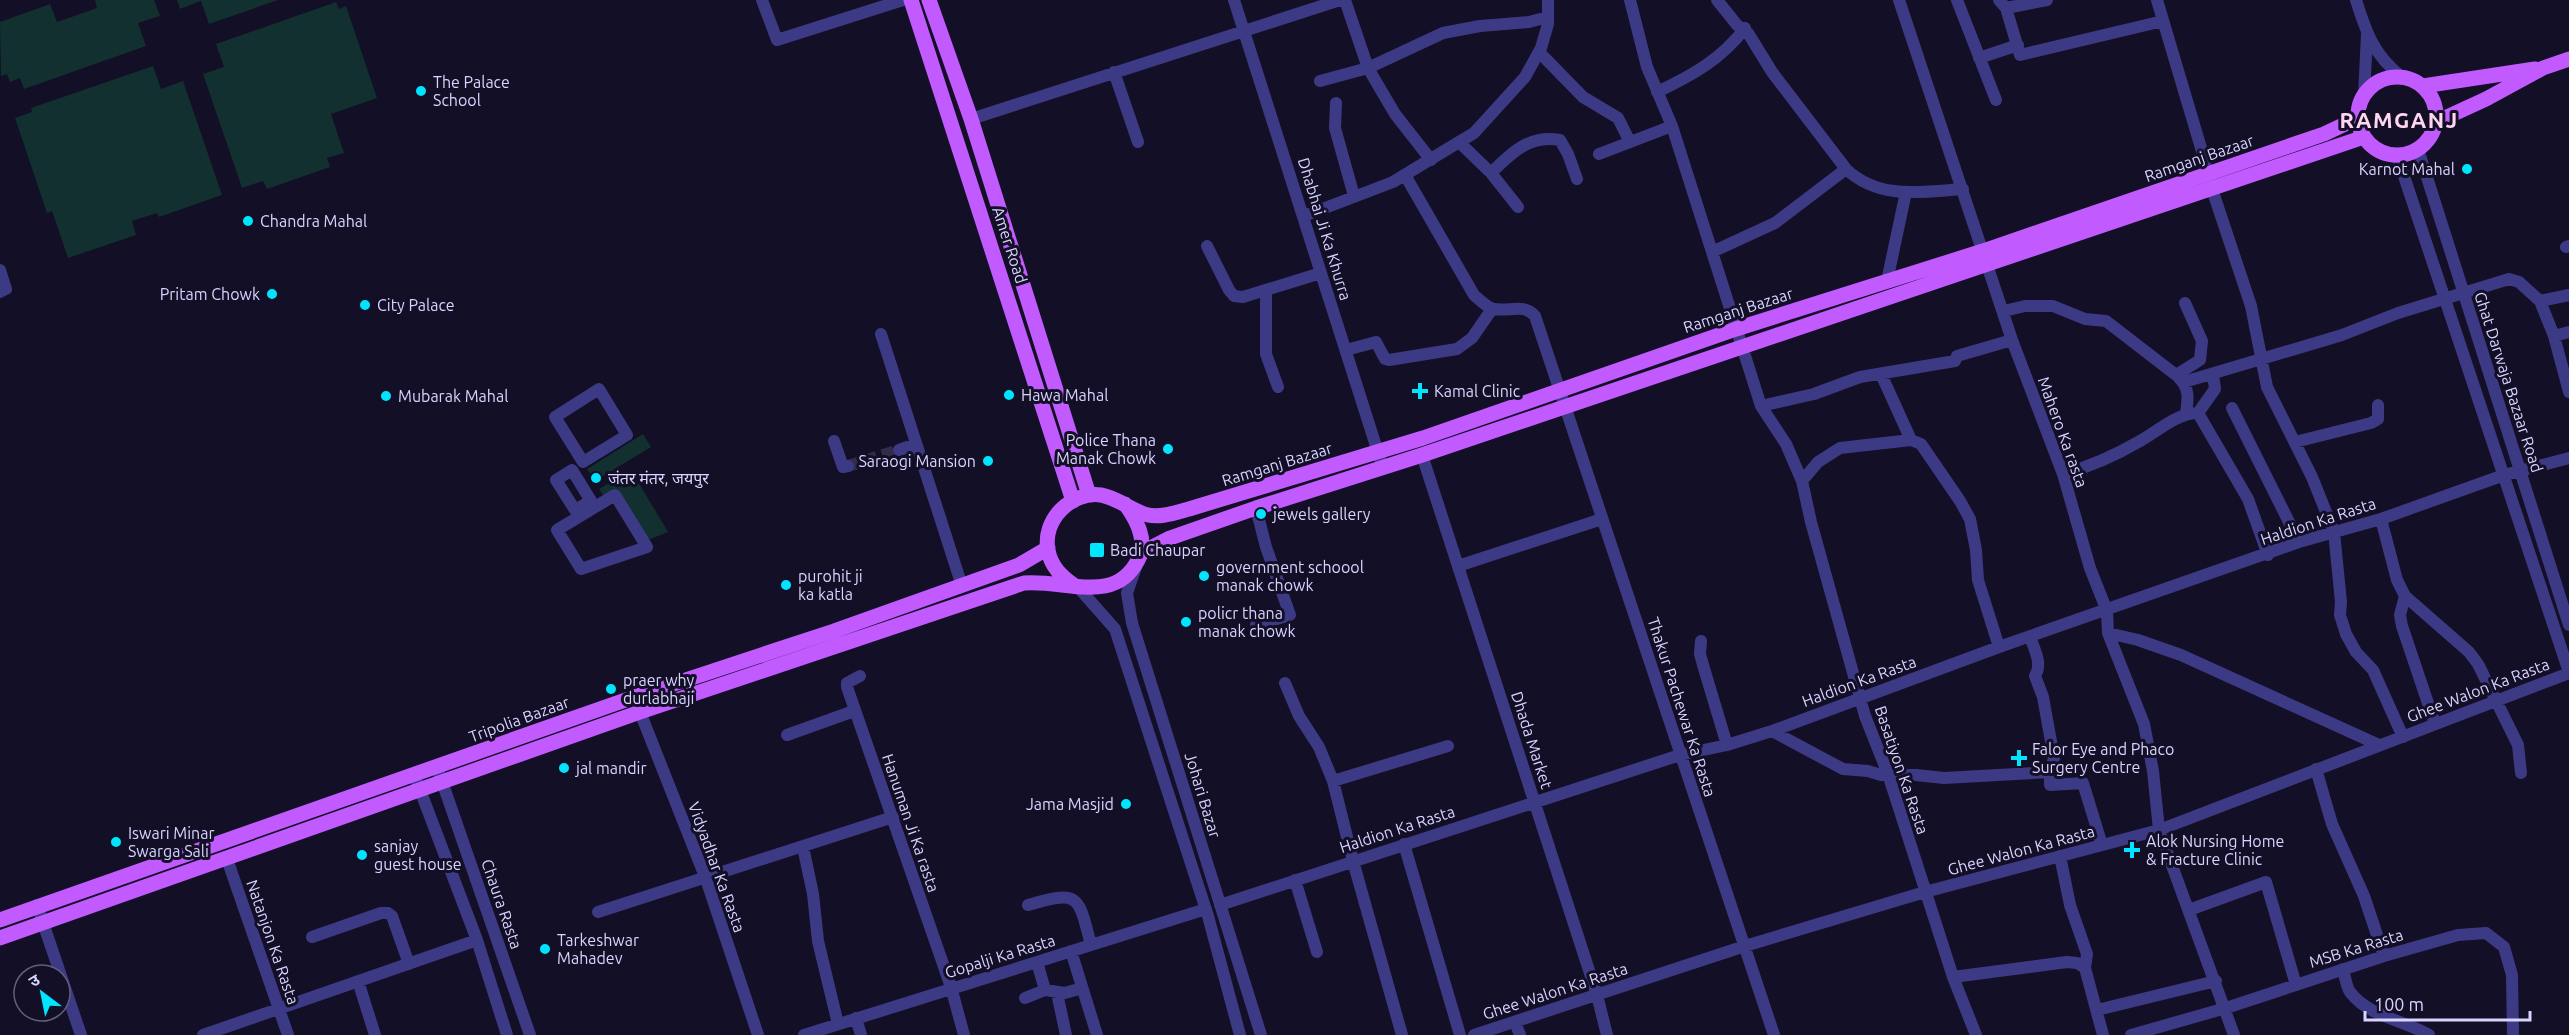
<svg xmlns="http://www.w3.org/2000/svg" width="2569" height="1035" font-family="Ubuntu,'Noto Sans Devanagari',sans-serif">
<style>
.green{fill:#12302f}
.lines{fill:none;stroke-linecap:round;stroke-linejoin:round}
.minor-tunnel{stroke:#312d47;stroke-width:12;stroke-dasharray:12 6;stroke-linecap:butt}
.minor{stroke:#3d3a85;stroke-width:12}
.major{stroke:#c25bff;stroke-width:15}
.poi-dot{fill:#00e5ff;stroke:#130f26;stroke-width:2}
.labels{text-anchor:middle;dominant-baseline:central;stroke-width:6;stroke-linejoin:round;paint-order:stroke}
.poi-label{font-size:16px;fill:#d9d4ff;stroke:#130f26;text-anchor:start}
.street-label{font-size:16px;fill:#d9d4ff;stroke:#130f26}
.district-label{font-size:22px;font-weight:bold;letter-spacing:1.5px;fill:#ffd6f0;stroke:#130f26}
</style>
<rect width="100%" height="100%" fill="#130f26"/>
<path class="green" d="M95,0h59l6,16 -22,7 8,23 -122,43 -4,-11 -10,4 -3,-8 -6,2 -1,-54 50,-18 7,18 40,-14z
M177,0h101l-69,24 -8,-23 -21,8z
M336,2l3,7 7,-3 31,92 -46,16 13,39 -17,5 3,9 -63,22 -4,-8 -21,7 -39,-114 21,-7 -8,-23z
M153,66l8,23 22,-8 39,114 -63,22 -2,-4 -25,8 4,14 -68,23 -16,-47 -5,2 -32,-95 17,-6 -1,-4z
M643,434l8,13 -56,34 -8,-12z
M618,478l6,10 13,-8 31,52 -20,8 -29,-46 -12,7 -8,-12z"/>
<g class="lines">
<path class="minor-tunnel" d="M848,466l51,-16"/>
<path class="minor" d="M762,0l15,40 126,-40
M1234,0l149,468
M1345,0l23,68 27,46 36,46
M1630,0l17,67 25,59 89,280 25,38 16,37 9,41 54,194 23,58 65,203 23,58
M1717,0l20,25 11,8 24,39 74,97c33,31 75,23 117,20
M1899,0l113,340 51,134 27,94 17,43 1,22 36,91 9,47 6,59 75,205
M1957,0l39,100
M1999,0l7,8 14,47 143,-34
M2157,0l47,158 3,16 44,132 16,81 45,90 22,55 7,70 -1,13 6,19 10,18 17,18 30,67
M2356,0c10,32 18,56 46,77
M2006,8l41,-8
M1539,52l44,45 35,21 12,24
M1979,58l39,-13
M1114,72l24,70
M1320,81l48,-13 75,-35 37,-7 49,-4 19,-5
M1657,92c34,-16 65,-33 88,-64
M2364,96l3,-62
M1336,103l-1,25 19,68
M971,119l369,-119
M2418,149l151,476
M1599,154l73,-28
M2397,155l172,517
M1491,173c20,-20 39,-39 69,-33l8,14 9,25
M1405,175l69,120c6,5 13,13 20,14 15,3 30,-6 41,7l239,719
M1518,207l-27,-34 -32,-31 15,-9 51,-56 16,-29 7,-24v-24
M1304,216l89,-34 66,-40
M1207,246l22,44 5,6 9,1 78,-24
M2566,247l3,-1
M1712,252l63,-29 71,-54
M0,270l6,19 -6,3
M1887,281l19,-89
M1266,291v63l12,33
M2569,295l-29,6 14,35 15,56
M2004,311l21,-5h28l32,13 21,2 70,54 24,-15 2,-19 -17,-38
M881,334l81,252
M2554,336l15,-4
M1346,350l30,-8 9,17 4,1 68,-11 15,-11 20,-29
M1881,374l30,66
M2179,378c11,10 9,22 7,35
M2184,382l158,-47 56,-22 111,-34 10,3 21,19
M599,389l28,46 -44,27 -28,-45z
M1761,406l53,-12 46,-17 95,-16 2,-5 55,-16
M2232,408l67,134
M2198,413l17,-24 -2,-15
M834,441l9,26 5,-1
M2295,442l76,-19 7,-4v-14
M899,450l17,-6
M1422,455l175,540 10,40
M572,470l19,31 -16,9 -19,-30z
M2063,474c26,-7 53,-19 77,-33 18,-10 37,-28 58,-28l50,86 20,56
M1802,481l16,-19 22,-14 71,-8 10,4 39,57 10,18 6,31 2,30 21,67
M615,495l32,52 -66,22 -24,-39z
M2381,519l16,61 8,16 64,56 9,12 40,81 3,28
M1458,566l144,-47
M1136,567l-9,26 5,30 129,412
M1077,586l38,43 93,287 32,119
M2405,596l-5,19 2,11 33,98
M1256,625l34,-10 -24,-68 -10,-39
M2108,633l30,7 43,15 198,90
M1701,641l-1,13 3,11 24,80
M860,676l-13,7v4l104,300 13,48
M1285,683l14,33 20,31 14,34 20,80 49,174
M640,712l66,167 52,156
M1772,731l71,38 25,2 13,4h35l28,3 106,-6 4,-14 -11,-61 -8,-21c8,-13 -1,-26 -5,-40
M787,735l67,-24
M437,767l93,268
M2316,769l16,55 32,72 20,60
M2050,772v13l33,-2 19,62
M1333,781l115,-35
M417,782l60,158 30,95
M1404,844l56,191
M803,847l10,47 5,47 20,83
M2060,856l10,49 17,49 -2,14
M227,859l61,176
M1295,880l22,72
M37,905l44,130
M1028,905c52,-15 50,-10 63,40
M1220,905l460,-150 47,-10 45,-14 227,-84 300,-105 82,-23 123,-44 65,-17
M2189,910l77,-28 30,103
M598,912l295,-95
M312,937l69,-24h7l4,3 17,48
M1071,951l26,84
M1037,962l8,28
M2343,969c2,7 3,17 7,23 19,25 54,28 79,43
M1953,977l114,-15 10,1 8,5 18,67
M358,981l17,54
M1057,993l9,42
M1025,998l20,-8 20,3 17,-5
M2097,1010l119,-29
M856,1018l5,17
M1515,1022l5,13
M203,1035l274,-95
M804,1035l402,-126
M1474,1035l271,-89 180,-54 234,-62 410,-157
M2131,1035l95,-27 158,-52 74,-21 28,-2 18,14 8,28 1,60"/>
<path class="major" d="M911,0l162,501
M929,0l42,119 118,376
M2358 116a39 39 0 1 1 78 0a39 39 0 1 1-78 0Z
M2423,86l112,-17
M2436,122l50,-23 57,-31 26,-9
M1143,552l27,-14 86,-30 166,-53 942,-318
M1075,586c-13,-9 -24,-19 -27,-36 -6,-30 23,-59 53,-55 17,3 31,16 47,20 13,3 29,-3 41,-6l234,-71 313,-109 247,-78 341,-117 34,-16
M0,920l634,-223 200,-66 185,-66 29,-17
M0,938l640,-226 384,-129c40,-4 91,23 114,-23 10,-19 -1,-40 -13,-56"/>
</g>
<g class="poi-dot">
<circle cx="421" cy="91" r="6"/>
<circle cx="2467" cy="169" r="6"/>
<circle cx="248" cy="221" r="6"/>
<circle cx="272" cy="294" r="6"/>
<circle cx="365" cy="305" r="6"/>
<path d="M1417 382h6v6h6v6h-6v6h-6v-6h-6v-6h6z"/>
<circle cx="1009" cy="395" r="6"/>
<circle cx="386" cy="396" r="6"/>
<circle cx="1168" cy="449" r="6"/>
<circle cx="988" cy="461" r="6"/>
<circle cx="596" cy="478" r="6"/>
<circle cx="1261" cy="514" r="6"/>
<rect x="1089" y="542" width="16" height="16" rx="3"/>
<circle cx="1204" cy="576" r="6"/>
<circle cx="786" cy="585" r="6"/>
<circle cx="1186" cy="622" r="6"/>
<circle cx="611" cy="689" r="6"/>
<path d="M2016 749h6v6h6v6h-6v6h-6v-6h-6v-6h6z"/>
<circle cx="564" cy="768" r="6"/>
<circle cx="1126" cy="804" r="6"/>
<circle cx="116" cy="842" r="6"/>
<path d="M2129 841h6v6h6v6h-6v6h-6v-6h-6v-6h6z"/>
<circle cx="362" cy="855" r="6"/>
<circle cx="545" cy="949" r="6"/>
</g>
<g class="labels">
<g class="poi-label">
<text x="433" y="82">The Palace<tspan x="433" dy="18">School</tspan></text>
<text x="2455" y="169" text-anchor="end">Karnot Mahal</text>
<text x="260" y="221">Chandra Mahal</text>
<text x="260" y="294" text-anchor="end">Pritam Chowk</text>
<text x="377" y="305">City Palace</text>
<text x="1434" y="391">Kamal Clinic</text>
<text x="1021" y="395">Hawa Mahal</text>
<text x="398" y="396">Mubarak Mahal</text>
<text x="1156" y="440" text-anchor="end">Police Thana<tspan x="1156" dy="18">Manak Chowk</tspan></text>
<text x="976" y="461" text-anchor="end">Saraogi Mansion</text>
<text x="608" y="478">जंतर मंतर, जयपुर</text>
<text x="1273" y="514">jewels gallery</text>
<text x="1110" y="550">Badi Chaupar</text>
<text x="1216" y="567">government schoool<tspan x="1216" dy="18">manak chowk</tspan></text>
<text x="798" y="576">purohit ji<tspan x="798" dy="18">ka katla</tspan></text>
<text x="1198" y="613">policr thana<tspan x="1198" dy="18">manak chowk</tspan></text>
<text x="623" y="680">praer why<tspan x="623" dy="18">durlabhaji</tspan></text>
<text x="2032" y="749">Falor Eye and Phaco<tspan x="2032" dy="18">Surgery Centre</tspan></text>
<text x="576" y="768">jal mandir</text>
<text x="1114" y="804" text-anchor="end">Jama Masjid</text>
<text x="128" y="833">Iswari Minar<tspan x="128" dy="18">Swarga Sali</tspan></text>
<text x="2146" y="841">Alok Nursing Home<tspan x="2146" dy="18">&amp; Fracture Clinic</tspan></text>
<text x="374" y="846">sanjay<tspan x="374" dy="18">guest house</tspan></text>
<text x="557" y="940">Tarkeshwar<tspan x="557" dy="18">Mahadev</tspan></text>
</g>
<g class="street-label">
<text transform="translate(2199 158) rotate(-19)">Ramganj Bazaar</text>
<text transform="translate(1325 229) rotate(73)">Dhabhai Ji Ka Khurra</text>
<text transform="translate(1010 245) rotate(72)">Amer Road</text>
<text transform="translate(1738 310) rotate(-18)">Ramganj Bazaar</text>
<text transform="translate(2509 382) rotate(72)">Ghat Darwaja Bazaar Road</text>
<text transform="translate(2063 432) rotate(70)">Mahero Ka rasta</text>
<text transform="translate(1277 464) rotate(-17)">Ramganj Bazaar</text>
<text transform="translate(2318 521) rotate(-18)">Haldion Ka Rasta</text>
<text transform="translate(1859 681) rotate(-20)">Haldion Ka Rasta</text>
<text transform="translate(2478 690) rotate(-21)">Ghee Walon Ka Rasta</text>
<text transform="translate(1682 707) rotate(72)">Thakur Pachewar Ka Rasta</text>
<text transform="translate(519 719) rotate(-20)">Tripolia Bazaar</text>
<text transform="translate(1532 740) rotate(72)">Dhada Market</text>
<text transform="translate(1902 770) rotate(71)">Basatiyon Ka Rasta</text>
<text transform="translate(1203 795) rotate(73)">Johari Bazar</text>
<text transform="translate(911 823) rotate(71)">Hanuman Ji Ka rasta</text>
<text transform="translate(1397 829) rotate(-18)">Haldion Ka Rasta</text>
<text transform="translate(2021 850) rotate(-15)">Ghee Walon Ka Rasta</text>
<text transform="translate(717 867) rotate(70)">Vidyadhar Ka Rasta</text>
<text transform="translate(502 904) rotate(71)">Chaura Rasta</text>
<text transform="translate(273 942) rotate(71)">Natanjon Ka Rasta</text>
<text transform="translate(2356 948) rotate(-17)">MSB Ka Rasta</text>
<text transform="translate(1000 956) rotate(-17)">Gopalji Ka Rasta</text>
<text transform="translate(1555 991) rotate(-18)">Ghee Walon Ka Rasta</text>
</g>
<g class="district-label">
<text x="2399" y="119">RAMGANJ</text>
</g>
</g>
<g transform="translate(42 993) rotate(328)"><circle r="28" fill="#130f26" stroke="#625e7d" stroke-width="1.5"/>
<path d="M0-4.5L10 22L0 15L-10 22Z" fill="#00e5ff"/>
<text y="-9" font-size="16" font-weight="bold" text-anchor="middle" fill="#d9d4ff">उ</text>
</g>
<path d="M2365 1011v9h165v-9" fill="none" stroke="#d9d4ff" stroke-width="3"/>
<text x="2374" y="1011" font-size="18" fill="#d9d4ff" stroke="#130f26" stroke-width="4.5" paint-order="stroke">100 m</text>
</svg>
